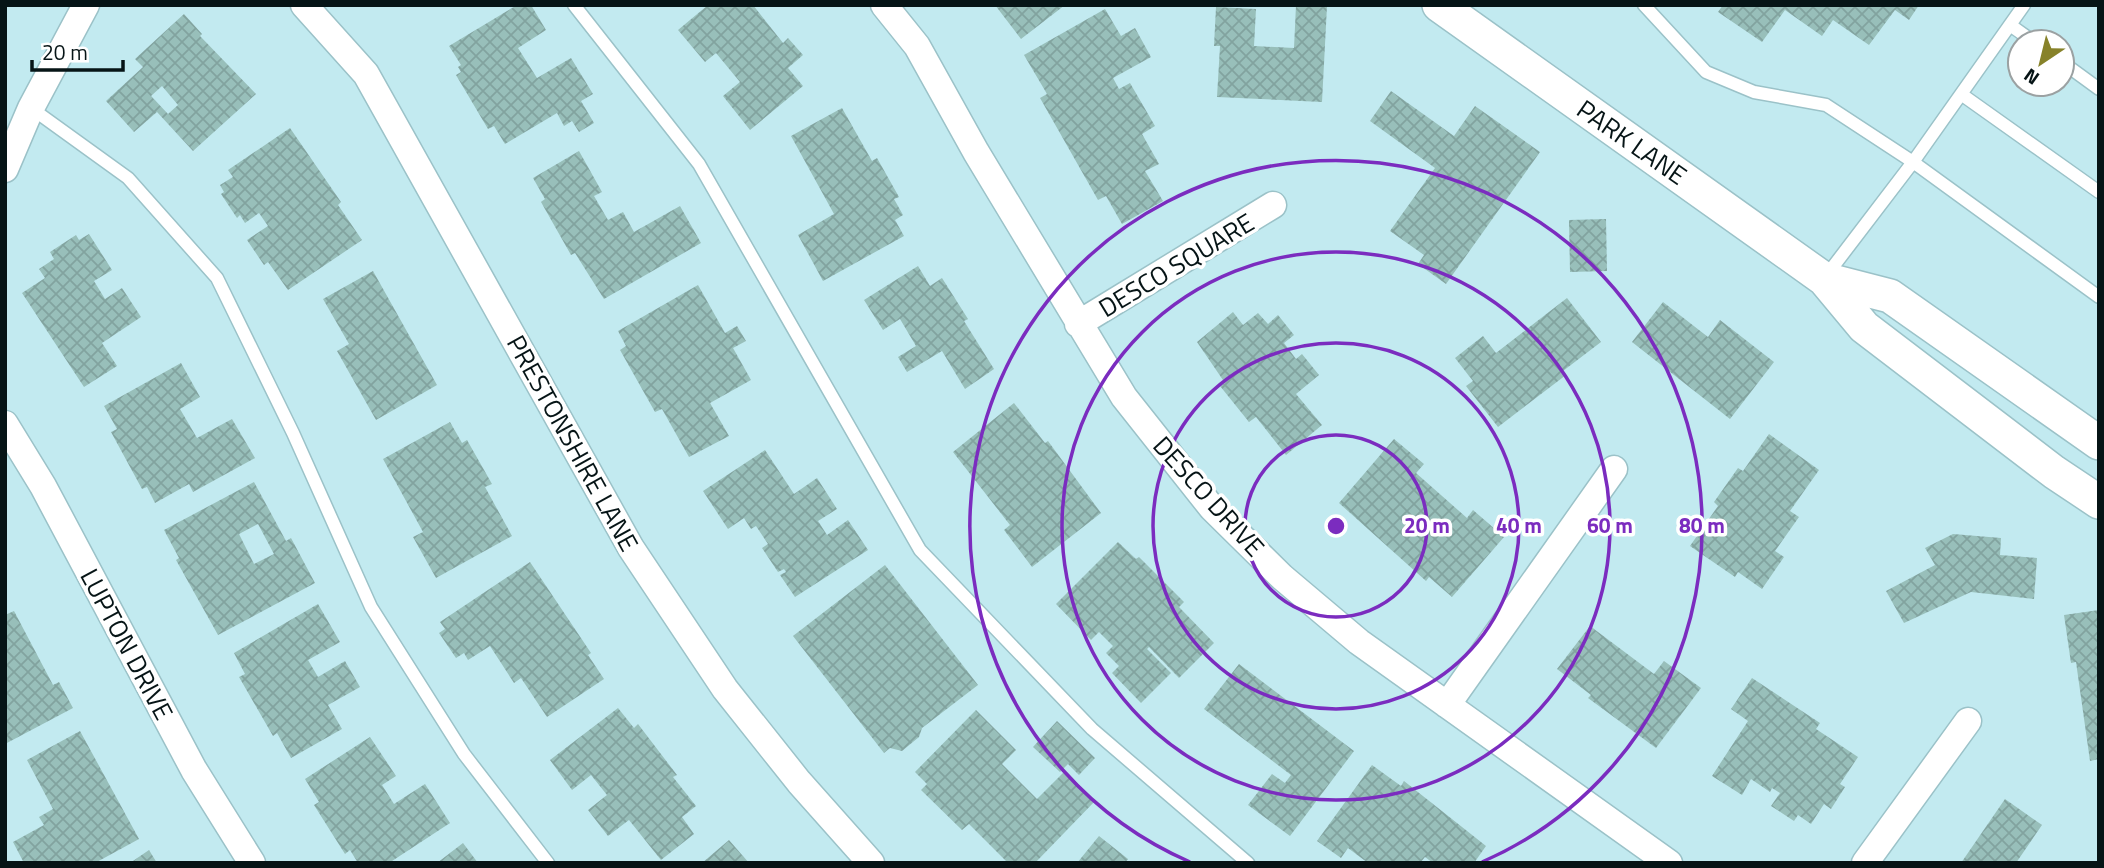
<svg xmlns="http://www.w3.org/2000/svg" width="2104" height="868" font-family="'Titillium Web',sans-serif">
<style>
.building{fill:url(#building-cross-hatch);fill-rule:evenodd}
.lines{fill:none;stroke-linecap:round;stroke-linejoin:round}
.service-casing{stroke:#9bc2c8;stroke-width:15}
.minor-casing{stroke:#9bc2c8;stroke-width:29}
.tertiary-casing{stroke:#9bc2c8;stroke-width:36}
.service{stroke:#fff;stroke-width:12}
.minor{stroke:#fff;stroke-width:26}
.tertiary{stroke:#fff;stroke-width:33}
.ring{fill:none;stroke:#7b2cbf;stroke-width:3.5}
.labels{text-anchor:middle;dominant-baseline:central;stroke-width:7;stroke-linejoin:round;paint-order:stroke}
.street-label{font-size:26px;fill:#061416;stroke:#fff}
.centre{fill:#7b2cbf;stroke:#fff;stroke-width:3.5}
.ring-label{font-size:21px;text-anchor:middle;font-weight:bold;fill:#7b2cbf;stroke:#fff;stroke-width:7;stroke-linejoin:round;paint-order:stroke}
</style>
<defs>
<pattern id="building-cross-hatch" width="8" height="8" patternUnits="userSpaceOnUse" patternTransform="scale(1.75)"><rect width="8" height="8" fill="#98bfba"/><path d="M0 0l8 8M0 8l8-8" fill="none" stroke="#82a39f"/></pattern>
</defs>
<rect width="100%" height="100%" fill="#c2eaf0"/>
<path class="building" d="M517,5h14l15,25 -28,18 19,30 34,-20 22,36 -12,7 13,22 -15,9 -7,-11 -8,5 -7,-13 -52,31 -11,-18 -6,3 -32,-54 5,-3 -3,-5 3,-2 -12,-19z
M708,5h45l30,38 5,-5 15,17 -15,13 15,18 -53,44 -27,-34 17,-14 -24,-29 -11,9 -27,-32z
M995,5h70l-44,34z
M1296,5l31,1 -5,96 -105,-5 3,-51h-6l2,-39 40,2 -2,37 40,2z
M1723,5h196l-10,15 -14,-10 -26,35 -36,-25 -11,16 -37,-26 -23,32 -44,-30z
M1105,9l16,27 14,-8 16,29 -38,21 6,11 11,-6 25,43 -13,8 17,30 -14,7 18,30 -41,23 -16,-28 -8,4 -58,-102 7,-4 -23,-39z
M184,14l18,20 -2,2 56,58 -63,57 -36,-39 -23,20 -28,-31 37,-34 -8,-8zM162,86l16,19 -10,9 -17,-18z
M1391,91l63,45 21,-30 65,46 -94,132 -28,-20 6,-9 -34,-24 45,-63 -65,-47z
M842,108l30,53 5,-3 22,39 -5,2 9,16 -8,5 9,16 -81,45 -25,-46 36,-21 -43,-78z
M290,128l51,74 -3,3 24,35 -74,50 -20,-28 -4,3 -17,-25 21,-14 -9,-13 -14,10 -5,-8 -3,3 -16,-24 3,-2 -4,-7 13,-8 -5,-7z
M579,151l23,41 -8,4 14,24 15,-8 11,20 46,-26 21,37 -97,56 -29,-46 -4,2 -30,-53 4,-3 -12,-21z
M1606,219l1,52 -37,1 -1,-52z
M89,234l23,36 -18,11 11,18 17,-11 19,29 -39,26 15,23 -33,21 -62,-94 23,-15 -6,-9 15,-10 -4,-7 26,-17 3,5z
M918,266l12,20 12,-8 26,41 -4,2 30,48 -29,20 -23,-38 -35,21 -9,-15 18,-11 -16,-27 -17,11 -19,-30z
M373,271l64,114 -61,35 -39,-69 12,-7 -26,-45z
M698,285l27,48 12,-7 9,15 -13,7 18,32 -41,23 19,33 -40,21 -27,-48 -7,3 -35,-62 6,-4 -8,-15z
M1567,298l34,44 -38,29 3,4 -68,52 -32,-41 7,-5 -18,-23 28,-22 13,17z
M1663,302l45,35 12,-17 54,42 -44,57 -98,-77z
M1233,312l10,13 15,-12 10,11 10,-9 16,20 -10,8 12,16 6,-5 17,21 -23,19 26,31 -36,30 -30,-38 -7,5 -29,-36 5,-3 -28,-41z
M181,363l19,34 -20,12 17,29 35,-19 23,39 -62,34 -4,-8 -34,19 -8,-16 -5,2 -31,-57 6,-3 -13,-23z
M1014,403l31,40 3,-2 53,72 -69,54 -28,-37 6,-5 -57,-73z
M450,422l12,21 5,-3 25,44 -7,3 27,49 -76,42 -23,-41 10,-5 -40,-73z
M1769,434l50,36 -29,41 9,6 -24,34 9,6 -22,32 -24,-17 -3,5 -45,-31 28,-40 -4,-4 24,-34 5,3z
M1394,439l30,25 -8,9 51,45 6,-8 31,27 -52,60 -23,-20 -3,4 -87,-78z
M765,450l29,44 23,-16 20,31 -19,12 9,14 21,-15 20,30 -73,47 -15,-22 6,-3 -2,-3 -6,3 -16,-24 6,-4 -12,-18 -5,3 -7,-11 -16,11 -25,-38z
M254,482l32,59 5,-3 24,45 -97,52 -42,-75 3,-2 -15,-28zM258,524l16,30 -20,10 -15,-30z
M1953,534l48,4 -1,17 37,3 -3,41 -63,-7 -67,31 -18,-32 49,-26 -10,-17z
M1118,542l18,17 3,-2 45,45 -5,5 35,36 -35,35 -30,-31 -2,2 24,24 -30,30 -29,-30 7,-7 -13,-13 7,-7 -14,-14 -8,8 -35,-36z
M530,562l61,91 -3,2 16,24 -57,38 -26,-39 -7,5 -24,-37 -22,14 -4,-7 -8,5 -17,-25 6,-4 -5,-7z
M885,565l93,120 -56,43 -3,9 -17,14 -12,-3 -6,5 -91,-117z
M318,604l22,38 -32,18 10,17 27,-16 15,26 -32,18 14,24 -51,29 -14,-25 -4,3 -34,-59 6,-3 -11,-21z
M2099,610v149l-9,2 -14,-99 -5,1 -7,-48z
M14,611l39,74 6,-3 14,26 -68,36v-47l2,-1 -2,-4v-77z
M1590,626l64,48 10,-13 37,27 -45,60 -68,-50 3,-3 -34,-26z
M1239,664l115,87 -64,85 -42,-31 24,-31 13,9 6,-8 -87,-66z
M1752,678l68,45 -4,6 42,28 -18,27 5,3 -14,22 -7,-5 -13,20 -13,-9 -4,6 -23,-15 9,-13 -8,-5 -2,4 -19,-13 -9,16 -30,-19 36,-55 -17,-12z
M618,708l16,20 4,-4 39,51 -4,2 23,29 -14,11 12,17 -33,26 -32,-40 -21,16 -20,-26 19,-15 -16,-20 -19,15 -22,-30z
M976,710l40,40 -14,14 35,35 28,-28 30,30 -60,62h-27l-39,-39 -7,6 -41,-40 6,-6 -12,-12z
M1057,721l38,37 -16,17 -11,-11 -8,8 -27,-25z
M80,731l59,108 -44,24h-71l-11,-21 31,-17 -5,-8 14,-8 -26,-49z
M370,737l26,39 -14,9 12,19 31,-20 25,39 -61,40h-31l-8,-13 -5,4 -31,-49 5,-3 -14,-23z
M1372,765l29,21 3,-5 82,65 -12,17h-41l-8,-6 -5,6h-52l-20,-15 -7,10 -24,-17z
M2005,799l37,26 -26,38h-55z
M1099,836l29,23 -3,4h-48z
M729,840l20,23h-47z
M463,843l15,20h-41z
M149,850l8,13h-27z"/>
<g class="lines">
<g class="service-casing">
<path id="service" d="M574,5l125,159 221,386 172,179 156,134
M1644,5l62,67 48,20 72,13 87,57 -87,114
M2024,5l-111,157 186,135
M2010,25l24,17
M2062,62l37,27
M1961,94l138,98
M31,108l97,70 89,100 76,155 78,174 93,147 84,109"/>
</g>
<g class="minor-casing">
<path id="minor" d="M304,5l62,69 265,474 94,141 74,93 72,81
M884,5l33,41 59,106 148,245 88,111 70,69 77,65 310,221
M5,169l26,-61 55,-103
M1078,324l195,-119
M5,424l38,62 151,284 58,93
M1447,705l167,-236
M1865,863l103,-142"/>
</g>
<g class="tertiary-casing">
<path id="tertiary" d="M1439,5l385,274 40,48 190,145 45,30
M1824,279l66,17 209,147"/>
</g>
<use href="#service" class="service"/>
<use href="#minor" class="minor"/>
<use href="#tertiary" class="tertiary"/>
</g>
<g class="ring">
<circle cx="1336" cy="526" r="91"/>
<circle cx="1336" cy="526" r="183"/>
<circle cx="1336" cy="526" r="274"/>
<path d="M1190 862A366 366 0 1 1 1482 862"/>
</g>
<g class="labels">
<g class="street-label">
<text transform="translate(1632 142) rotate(35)">PARK LANE</text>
<text transform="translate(1176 265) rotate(-31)">DESCO SQUARE</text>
<text transform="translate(573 443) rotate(61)">PRESTONSHIRE LANE</text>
<text transform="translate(1209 496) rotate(48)">DESCO DRIVE</text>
<text transform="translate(127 644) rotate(62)">LUPTON DRIVE</text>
</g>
</g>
<circle cx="1336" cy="526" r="10" class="centre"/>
<g class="ring-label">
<text x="1427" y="533">20 m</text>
<text x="1519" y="533">40 m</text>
<text x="1610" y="533">60 m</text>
<text x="1702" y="533">80 m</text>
</g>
<rect width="2104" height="868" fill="none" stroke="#061416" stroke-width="14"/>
<g transform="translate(2041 63) rotate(215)"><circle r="33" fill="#ffffff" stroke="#9ba1a2" stroke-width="2"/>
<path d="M0-5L12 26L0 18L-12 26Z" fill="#87822a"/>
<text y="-10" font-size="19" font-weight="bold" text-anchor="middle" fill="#061416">N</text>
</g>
<path d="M32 60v10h91v-10" fill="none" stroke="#061416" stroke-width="3.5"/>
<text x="42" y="60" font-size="21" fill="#061416" stroke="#ffffff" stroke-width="5" paint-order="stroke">20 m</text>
</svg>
